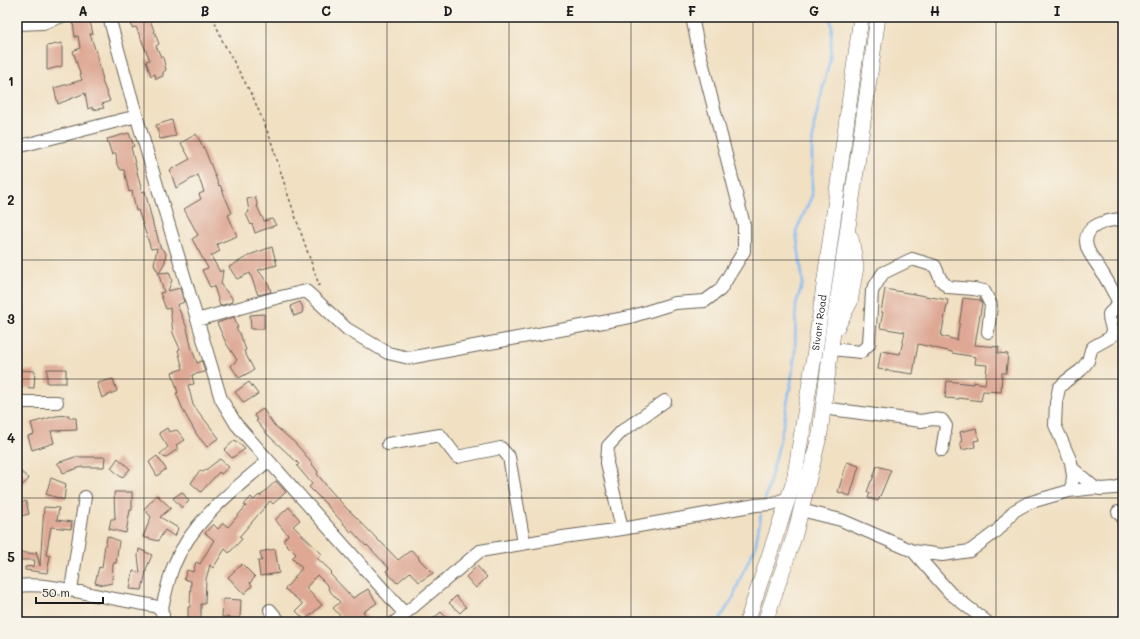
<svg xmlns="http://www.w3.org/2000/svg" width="1140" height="639" font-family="Mali,sans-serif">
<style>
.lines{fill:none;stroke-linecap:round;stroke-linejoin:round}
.stream{stroke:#83bcf4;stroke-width:2.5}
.building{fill:#dea894}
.minor-casing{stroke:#676156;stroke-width:14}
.major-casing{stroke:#676156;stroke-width:16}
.path{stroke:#676156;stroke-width:1.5;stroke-dasharray:3 3;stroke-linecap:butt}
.minor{stroke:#fff;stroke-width:12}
.major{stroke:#fff;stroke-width:15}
.grid{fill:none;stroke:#1c1c1c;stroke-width:1;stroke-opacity:0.55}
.labels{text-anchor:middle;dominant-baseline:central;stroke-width:3;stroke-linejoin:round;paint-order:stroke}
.street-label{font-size:10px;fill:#1c1c1c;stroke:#f7f3e8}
.neatline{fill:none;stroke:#1c1c1c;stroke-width:1.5}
.grid-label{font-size:13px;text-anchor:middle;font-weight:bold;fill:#1c1c1c}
</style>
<rect width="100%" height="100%" fill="#f7f3e8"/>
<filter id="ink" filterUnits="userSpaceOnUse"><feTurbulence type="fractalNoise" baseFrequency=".025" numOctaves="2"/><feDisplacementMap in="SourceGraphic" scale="8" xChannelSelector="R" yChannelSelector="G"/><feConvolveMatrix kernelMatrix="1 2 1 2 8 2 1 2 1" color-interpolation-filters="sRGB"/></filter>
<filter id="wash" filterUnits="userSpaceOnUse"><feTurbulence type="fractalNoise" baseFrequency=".012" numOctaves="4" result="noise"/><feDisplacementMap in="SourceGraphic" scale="16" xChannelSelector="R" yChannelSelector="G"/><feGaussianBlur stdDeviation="0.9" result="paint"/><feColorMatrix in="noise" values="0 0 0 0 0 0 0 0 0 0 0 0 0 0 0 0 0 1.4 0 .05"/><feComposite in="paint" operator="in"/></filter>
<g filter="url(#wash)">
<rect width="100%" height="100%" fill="#f1e0c2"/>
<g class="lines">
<path class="stream" d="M765,500l12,-47 7,-32 7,-39 4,-29 1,-49 7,-22 -7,-51 16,-35v-48l2,-23 16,-66 2,-32 -2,-10
M718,622l15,-24 9,-24 13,-26 6,-33"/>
</g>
<g id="blocks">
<path class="building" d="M84,17h5l4,17h-3l6,18 7,28 -1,1 8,20 -8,3 2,4 -11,2 -1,-3 -4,2 -3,-16 -27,11 -4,-16 28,-8 -9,-29 7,-3 -2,-12 -3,1 -2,-15z
M130,17h19l10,27 -3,2 5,11h2l3,13 -3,2v4l-7,3 -1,-5 -4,2 -5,-15 4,-1 -14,-33 -4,1z
M62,43v23l-15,4v-24z
M172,120l4,16 -16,3 -4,-14z
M129,133l5,13 -3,1 11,45 3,-1 10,41 1,-1 4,16 6,6 -1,9 -6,11 10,-1 3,8 -4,11 12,-3 4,14 -7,3 10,23 4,18 6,17 5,-2 3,11 -13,3 2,9 -6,1 5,20 26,33 -5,3 -7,6 -10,-12 -13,-23 -8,-19h2l-6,-21 11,-3 -5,-19 2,-1 -7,-16 -3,-25 -4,1 -6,-16 4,-1 -7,-23h-1l-2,-5 3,-16 -6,1 -13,-39 -2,1 -4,-20 -3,1 -5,-22h-3l-4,-5 -1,-12 -4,2 -5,-16z
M196,134l9,16 14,36 1,-1 12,28 -4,2 9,21 -20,8 3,7 -9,5 9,16 3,-2 -2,15 11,13v4l-12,4 -6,-20 -4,1 -8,-17 6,-2 -16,-29 6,-4 -14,-26 17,-10 -2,-5 5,-2 -6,-17 -22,13 -6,-18 20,-11 -9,-16z
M255,197l3,9h-1l7,15 8,-2 4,6 -21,8 -3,-9 -1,1 -5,-11 3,-2 -2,-13z
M272,247l5,18 -19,5 11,15 2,7 -13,3 -8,-22 -13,6 -8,-12 23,-13z
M885,289l63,11 -7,36 16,4 6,-42 17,2 2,3 -7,42 24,2 -1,6 10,1 -2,19h-4l-1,19 -18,-1 -2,10 -22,-3v1l-14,-1 2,-17 26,3v-2l12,2 2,-19 -12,-1 1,-7 -24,-4v-1l-34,-8 -5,30 -35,-5 3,-18 19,3 5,-22 -25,-4 3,-16h-2z
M300,302l3,6 -1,5 -8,3 -3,-9 1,-2z
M264,314v15h-13l-1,-14z
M234,317l4,11h-2l4,6 6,16 -2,1 10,19 -15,8 -8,-12 6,-6 -11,-17 -9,-20z
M47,369h19v14h-19z
M17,370l18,1 -1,17 -17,-1z
M113,379l4,12 -15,7 -5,-15z
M249,382l9,12 -14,9 -9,-11z
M263,409l11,16 20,17 10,11 14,19 -1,2 13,16 19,21h1l30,31h1l17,18 13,-10 8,7 -1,1 15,15 -14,9 -9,-10 -13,11 -11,-12 3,-3 -22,-23 -1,1 -14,-15 -1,1 -26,-29 -16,-16 3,-3 -15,-18 2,-2 -31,-29 -12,-14 2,-1 -4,-5z
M69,415v3h7l1,12 -26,1 3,12 -22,7 -4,-14 6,-2 -3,-11 25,-7z
M167,428l2,4 8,-2 8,10 -9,5 2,4 -13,9 -5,-4 8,-7 -9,-14z
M976,428l3,12 -5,1 1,6 -13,3 -2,-8h2l-2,-10z
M235,440l10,9 -13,9 -8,-8z
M157,456l9,13 -9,7 -8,-14z
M75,457h30l-1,10h-22l-19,6 -2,-5 -4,-5z
M118,458l12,11 -8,9 -11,-10z
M220,459l9,8 -8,7 -2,-2 -18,20 -10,-9 9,-13 3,2z
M847,462l12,4 -9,30 -12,-4z
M877,466l14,4 -13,31 -10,-3 2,-5 -3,-1 4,-11h1z
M17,468l12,11 -12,11z
M51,478l15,6 -2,16 -18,-6z
M276,481l10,11 -13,12 -3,-3 -31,36 3,2 -13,14 -4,-4 -12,19 -3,-3 -4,14 -1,25h-4v18h-13v-15h2l1,-26 -7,-2 3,-9 6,2 3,-10 4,2 14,-24 -9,-7 8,-9 5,5 5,-6 5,4 18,-21 -2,-1 7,-8 3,3 5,-5 1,1z
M114,492h18v18h-2l-4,23 -17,-4 2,-10h4z
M182,492l7,9 -7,7 -9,-10z
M157,495l14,13 -11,9 18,11 -3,9 -10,-7 -7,11 -15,-4 8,-20 -7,-8z
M26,501l3,13 -12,3v-13z
M44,507l15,1 -2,12 15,2 -1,7 -20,-2 -5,28 4,1 -3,17 -22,-3v-3l9,-1 1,-6h-18v-8l19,2v-3l4,15z
M289,507l11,13 -7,6 29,28 -5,4 15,14 -2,2 23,24 15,-9 9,14 -14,9 6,7 -4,3h-19l-13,-14 7,-6 -12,-13 1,-2 -12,-12 -11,13 16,17 -17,15 -9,-9 7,-7 -18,-15 17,-21 -10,-10 4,-4 -12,-12v-3l4,-4 -12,-14v-2z
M107,536l12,5 -3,22h-3l-1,20 -9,2 -8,-2 4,-16 3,1 3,-24h1z
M139,549l13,6 -5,12 -5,23 -12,-1 3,-18 7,2 -2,-17z
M275,549l4,24 -19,3 -2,-15h4l-2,-9z
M242,564l13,13 -5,6 2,3 -8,8 -16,-17z
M477,566l10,11 -11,11 -10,-11z
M456,596l10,11 -6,6 -11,-10z
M223,599l18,1 -1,18 -18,-1z
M441,612l10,10h-22z"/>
</g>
</g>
<g filter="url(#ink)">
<use href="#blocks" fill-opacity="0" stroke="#676156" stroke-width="1"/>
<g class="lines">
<g class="minor-casing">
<path id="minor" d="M109,17l30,108 82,274 15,25 169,190
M17,24l26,-1 17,-6
M17,147l120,-31
M1120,304c-6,-10 -11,-21 -17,-30 -4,-8 -14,-19 -16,-27 -6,-22 20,-27 36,-28
M197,320l75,-21 34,-8 8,7 33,31 41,24 21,5 221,-41 45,-14 30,-2 15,-11 24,-39v-26l-46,-179 -6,-29
M831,349l30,3 8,-8 3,-53 11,-18 29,-14 23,7 6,14 7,7 26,2 10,2 7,14 -3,27
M17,402h40
M823,408l98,13 11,-2 10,1 4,6 -4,24
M388,444l52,-9 17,22 44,-9 8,9 15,86
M1072,468l23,20 6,1 14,-1 6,-2 2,-2
M1069,491l3,-6 1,-9 -2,-14 -16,-37 1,-22 3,-15 7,-7 15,-11 7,-9 3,-11 2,-3 18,-10c4,-9 -3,-14 -2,-23l14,-14
M801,510l40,10 72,31 29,4 28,-4 27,-20 17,-20 14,-8 41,-12 26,-3
M1118,512l5,6
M622,529l-15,-66 1,-17 14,-15 43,-30
M913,551l37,42 37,29
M17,586c28,-3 56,5 83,10 18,4 36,6 54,10l4,2 3,3
M71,590l14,-93
M270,610l10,12
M163,622v-7l-2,-4c4,-14 7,-30 12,-44 19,-46 59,-76 95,-106
M395,622l85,-71 83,-14 59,-8 134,-24 15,-1 17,-6"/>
</g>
<g class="major-casing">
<g id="major">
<path d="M837,327l13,-25 6,-35 -5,-29"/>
<path id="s1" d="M747,622l47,-141 21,-130 46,-334"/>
<path d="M765,622l30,-88 25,-101 13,-101 45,-315"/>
</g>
</g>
<path class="path" d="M213,17l9,23 31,57 17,41 18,57 31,90 -3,1"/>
<use href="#minor" class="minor"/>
<use href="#major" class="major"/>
</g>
</g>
<path class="grid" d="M144,17v605M266,17v605M387,17v605M509,17v605M631,17v605M753,17v605M874,17v605M996,17v605M17,141h1106M17,260h1106M17,379h1106M17,498h1106"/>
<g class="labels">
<g class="street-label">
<text stroke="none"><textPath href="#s1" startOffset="309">Sivari Road</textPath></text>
</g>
</g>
<rect width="1140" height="639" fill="none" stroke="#f7f3e8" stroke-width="44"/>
<path d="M36 597v6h67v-6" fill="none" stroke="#1c1c1c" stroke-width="2"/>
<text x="42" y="597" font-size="12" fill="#1c1c1c" stroke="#f7f3e8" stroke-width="3" paint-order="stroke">50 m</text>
<rect x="22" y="22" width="1096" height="595" class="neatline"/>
<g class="grid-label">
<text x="83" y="16">A</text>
<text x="205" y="16">B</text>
<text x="326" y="16">C</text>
<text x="448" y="16">D</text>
<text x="570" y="16">E</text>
<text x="692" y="16">F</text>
<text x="814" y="16">G</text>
<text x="935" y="16">H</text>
<text x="1057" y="16">I</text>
<text x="11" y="86">1</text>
<text x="11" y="205">2</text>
<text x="11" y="324">3</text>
<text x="11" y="443">4</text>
<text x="11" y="562">5</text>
</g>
</svg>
